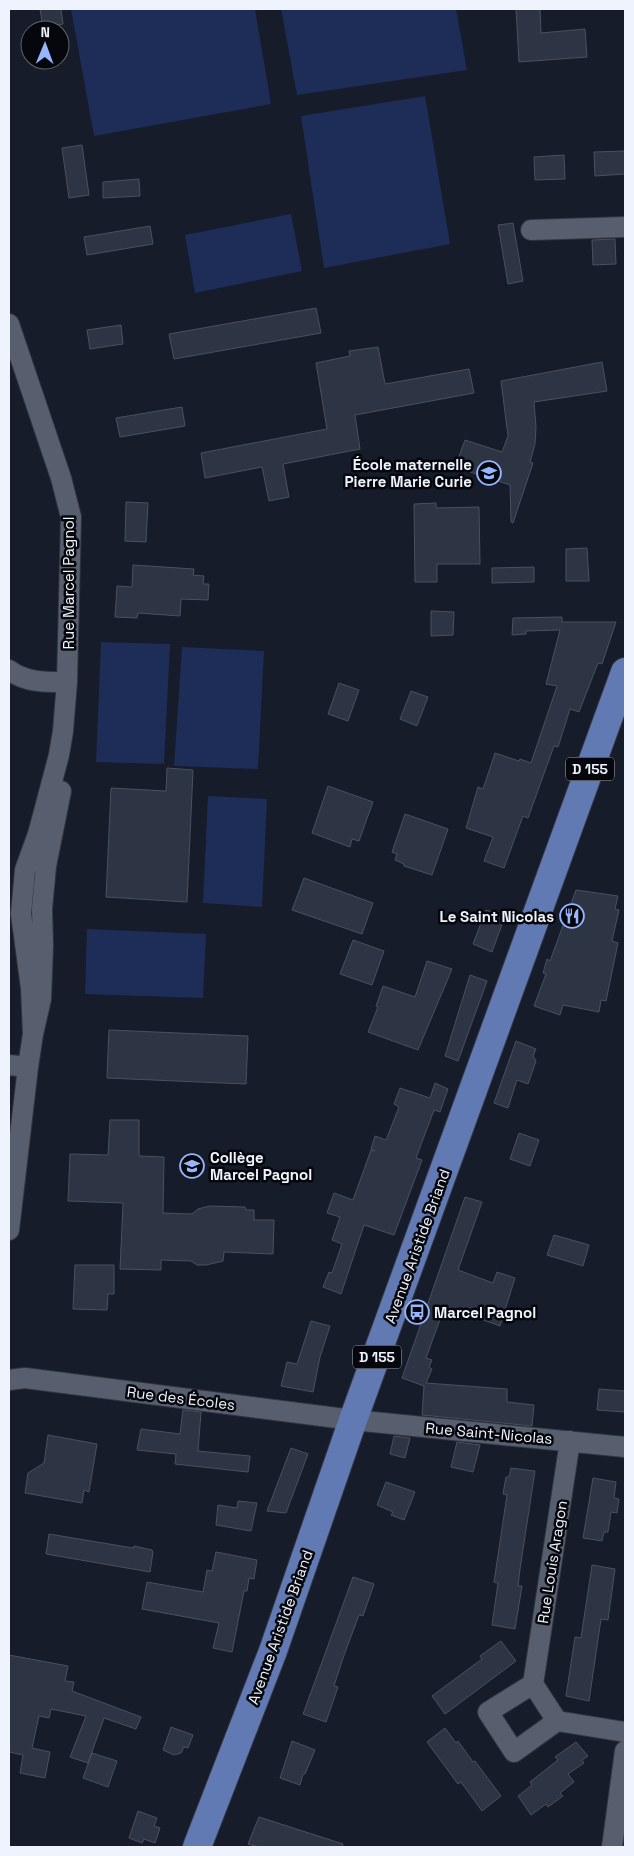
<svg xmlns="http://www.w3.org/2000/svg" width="634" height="1856" font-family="'Space Grotesk',sans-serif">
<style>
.green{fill:#1e2d57}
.building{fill:#2d3443;stroke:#495060}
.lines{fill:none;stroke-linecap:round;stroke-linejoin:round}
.minor-casing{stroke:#323541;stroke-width:22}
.primary-casing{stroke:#323541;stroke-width:30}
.minor{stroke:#575f6f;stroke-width:20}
.primary{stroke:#627ab3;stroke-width:28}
.labels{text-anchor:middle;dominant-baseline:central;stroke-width:5;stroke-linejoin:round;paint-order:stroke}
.shield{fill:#05070c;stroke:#a9acb5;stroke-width:1}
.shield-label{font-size:14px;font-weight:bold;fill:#eff3fd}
.poi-label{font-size:15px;font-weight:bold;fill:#eff3fd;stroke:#05070c;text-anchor:end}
.street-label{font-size:15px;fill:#eff3fd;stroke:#05070c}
</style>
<rect width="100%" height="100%" fill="#161c2a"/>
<path class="green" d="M71,9h184l16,95 -177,32z
M281,9h175l11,61 -170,25z
M425,96l25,148 -126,24 -23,-152z
M291,214l11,57 -107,22 -10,-58z
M101,642l69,2 -6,120 -68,-2z
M182,647l82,4 -6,118 -84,-3z
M208,796l59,3 -5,108 -59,-4z
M87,929l119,5 -3,64 -118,-4z"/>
<path class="building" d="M40,9h21l2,15 -20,4z
M516,9h24l1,24 44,-4 2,28 -68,5z
M82,145l7,50 -20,3 -7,-50z
M625,151v23l-30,2 -1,-24z
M564,155l1,24 -30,1 -1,-23z
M139,179l1,17 -37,2v-16z
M513,223l10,58 -15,3 -10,-59z
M150,226l3,18 -66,11 -3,-18z
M615,239l1,25 -23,1 -1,-25z
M316,308l5,25 -147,26 -5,-25z
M121,325l2,19 -33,5 -3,-19z
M378,347l7,37 84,-15 5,24 -119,22 5,34 -77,15 6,33 -20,4 -7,-34 -57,11 -4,-25 126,-24 -11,-66 34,-7 -1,-5z
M602,362l5,29 -73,11 2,25 -1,17 -5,18 3,1 -20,60 -2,-1 -1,-37 -55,-18 10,-27 37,12 6,-16 -7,-55z
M182,407l3,19 -65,11 -4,-19z
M126,502l22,1 -2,39 -21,-1z
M436,503v5l43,-1 1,57h-43v18h-22l-1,-78z
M587,548l2,33h-23v-32z
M133,565l61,4 -1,6 11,1 -1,8h6l-1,16 -27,-1 -1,17 -42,-3 -1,5 -22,-1 2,-31 15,1z
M534,567v15l-42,1v-15z
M431,611l23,1 -1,23 -22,1z
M562,617v5h54l-14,42 -4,-1 -19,49 -9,-3 -12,38 -4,-1 -26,72 -5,-2 -19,52 -20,-7 9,-24 -27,-9 12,-41 5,2 12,-36 24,8 1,-2 11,4 26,-77 -11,-2 14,-54 -34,1v3l-14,1 1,-17z
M339,683l20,7 -11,31 -20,-7z
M411,691l17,6 -11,29 -17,-7z
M167,768l26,2 -6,132 -81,-5 5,-109 55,3z
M328,786l45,16 -14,39 -7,-2 -2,8 -38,-14z
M405,814l43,15 -16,46 -28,-9v-2l-9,-4 2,-6 -5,-2z
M304,878l69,25 -11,31 -70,-24z
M576,890l42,6 -3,13 4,1 -7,31 6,2 -12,58 -5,-1 -2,12 -36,-7 -3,10 -26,-9 12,-32 -3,-1 4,-14 3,2z
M486,910l19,6 -13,36 -19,-8z
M353,940l31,11 -12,34 -32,-11z
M427,961l25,8 -34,81 -50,-18 10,-25 -2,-1 7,-20 32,11z
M470,975l17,6 -29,80 -13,-5z
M109,1030l139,6 -2,48 -139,-6z
M516,1041l20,8 -3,7 3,5 -8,23 -11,-4 -9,28 -14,-5z
M435,1083l13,6 -8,23 -6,-2 -18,48 6,2 -28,75 -30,-10 -23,69 -18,-7 6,-15 3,1 10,-29 -10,-4 8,-23 -13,-4 7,-20 19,7 18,-50 4,1 -4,-2 4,-13 11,4 13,-33 -5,-3 6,-16 30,10z
M110,1120h29v36l25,1 -1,56 29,1 6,-5 11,-3 36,1 1,3h8v10h20l-1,34 -49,-2 -1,9 -17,4h-9l-6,-4 -30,-1v10l-41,-1 3,-66 -55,-2 2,-47 38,1z
M519,1133l20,7 -9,26 -20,-7z
M465,1197l17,5 -24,68 35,13 4,-11 18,6 -15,48 -55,-20 -19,52 6,2 -3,7 3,2 -6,14 81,6v13l27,3 -2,21 -110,-11 2,-29 -22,-8z
M554,1235l35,10 -6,21 -36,-11z
M75,1265h39v29h-6l-1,16 -34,-1z
M311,1321l19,5 -10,31 -7,35 -32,-6 6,-24 10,2z
M599,1389l26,2v21l-28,-2z
M183,1410l18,2 -3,39 52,5 -2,16 -73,-8 1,-10 -39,-4 4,-21 39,5z
M48,1435l49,9 -8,48 -5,-2 -2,13 -57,-10 3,-20 16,-10z
M394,1436l16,2 -5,20 -15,-4z
M457,1442l23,3 -7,27 -22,-5z
M291,1448l17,6 -22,59 -19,-2z
M511,1468l24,3 -15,98 -2,17h4l-7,43 -23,-4 6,-42 -4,-1 13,-87 -4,-1 3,-17h3z
M593,1478l23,4 -2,16 5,1 -2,14 -6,-1 -3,20h-4l-2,9 -19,-3z
M386,1482l29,10 -11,28 -13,-5 2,-3 -16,-7z
M238,1501l19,2 -6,28 -35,-6 2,-20 19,3z
M49,1534l84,14 1,-2 18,4 1,2 -3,20 -104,-18z
M216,1552l41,8 -3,19 -5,-1 -2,13h-3l-12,61 -19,-4 6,-25 -77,-14 5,-27 56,10 4,-22 5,1z
M592,1565l23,4 -7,51 -7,-1 -12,82 -23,-5 9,-59 6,1z
M353,1577l21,7 -11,32 -4,-1 -16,43 -9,28 4,1 -12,35 -23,-8z
M501,1641l15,20 -71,53 -13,-18 50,-37 -2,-3z
M9,1655l59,11 -3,15 9,1 -2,9 69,26 -5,12 -32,-11 -16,45 -18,-6 16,-41 -35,-7 -2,9 -10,-2 -7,32 18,4 -5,26 -25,-5 3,-18 -14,-3z
M171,1727l22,8 -5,13 -4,-1 -3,6 -7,2 -11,-5z
M445,1728l11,15 2,-2 15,21 2,-1 26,35 -19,15 -21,-29 -3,2 -31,-42z
M292,1741l23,9 -10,24h-2l-3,11 -20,-7z
M576,1742l12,14 -6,4 2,3 -16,11 6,8 -14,11 3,3 -15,11 -2,-3 -15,11 -13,-19 14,-11 -2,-3 28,-22 -3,-3z
M92,1753l25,8 -9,26 -25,-9z
M138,1811l19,7 -3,8 6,2 -5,15 -11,-4 -2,4 -13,-5z
M259,1817l84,27 -1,3h-83l-11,-3z"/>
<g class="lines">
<g class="minor-casing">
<path id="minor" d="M531,230l94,-3
M9,324l52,154 10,39 -4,165 -4,49 -4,24 -21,79 -13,36 -4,44 10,74 2,46
M9,670c17,13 38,12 58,12
M9,1065l19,2
M9,1230l19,-163 5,-33 8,-35 2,-54 -1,-36 4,-43 15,-75
M9,1380l16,-2 328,42 272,27
M533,1684l37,-243
M557,1721l-24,-37 -45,28 26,40 43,-31 68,11
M612,1847l13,-96"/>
</g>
<g class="primary-casing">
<path id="primary" d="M197,1847l76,-196 80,-231 272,-748"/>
</g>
<use href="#minor" class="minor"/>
<use href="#primary" class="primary"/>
</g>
<defs>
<g id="school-ring" transform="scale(1.25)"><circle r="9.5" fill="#05070c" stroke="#97b6fd" stroke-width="1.5"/><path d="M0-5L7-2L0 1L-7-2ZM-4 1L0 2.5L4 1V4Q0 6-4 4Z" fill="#97b6fd"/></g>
<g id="restaurant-ring" transform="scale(1.25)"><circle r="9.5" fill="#05070c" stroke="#97b6fd" stroke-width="1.5"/><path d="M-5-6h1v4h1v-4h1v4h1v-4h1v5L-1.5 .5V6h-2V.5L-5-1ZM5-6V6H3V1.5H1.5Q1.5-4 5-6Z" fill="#97b6fd"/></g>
<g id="bus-ring" transform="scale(1.25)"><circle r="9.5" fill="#05070c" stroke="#97b6fd" stroke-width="1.5"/><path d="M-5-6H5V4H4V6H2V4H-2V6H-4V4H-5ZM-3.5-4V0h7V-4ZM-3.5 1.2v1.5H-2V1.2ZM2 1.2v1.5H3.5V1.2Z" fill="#97b6fd"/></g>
</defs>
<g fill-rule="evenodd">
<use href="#school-ring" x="489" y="473"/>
<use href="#restaurant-ring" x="572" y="916"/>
<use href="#school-ring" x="192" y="1166"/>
<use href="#bus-ring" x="417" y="1312"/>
</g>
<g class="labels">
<g class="shield">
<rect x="566" y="757.5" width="48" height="23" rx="4"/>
<rect x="353" y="1345.5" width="48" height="23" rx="4"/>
</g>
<g class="shield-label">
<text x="590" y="769">D 155</text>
<text x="377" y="1357">D 155</text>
</g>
<g class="poi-label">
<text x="472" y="464">École maternelle<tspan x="472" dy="17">Pierre Marie Curie</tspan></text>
<text x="554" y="916">Le Saint Nicolas</text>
<text x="210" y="1157" text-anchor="start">Collège<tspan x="210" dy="17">Marcel Pagnol</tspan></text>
<text x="434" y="1312" text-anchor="start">Marcel Pagnol</text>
</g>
<g class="street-label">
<text transform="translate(68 583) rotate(-90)">Rue Marcel Pagnol</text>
<text transform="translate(417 1246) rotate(-70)">Avenue Aristide Briand</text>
<text transform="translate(181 1398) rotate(7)">Rue des Écoles</text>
<text transform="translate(489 1433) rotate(5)">Rue Saint-Nicolas</text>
<text transform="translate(552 1562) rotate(-81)">Rue Louis Aragon</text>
<text transform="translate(280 1627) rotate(-70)">Avenue Aristide Briand</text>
</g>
</g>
<rect width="634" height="1856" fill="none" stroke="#eff3fd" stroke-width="20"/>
<g transform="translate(45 45) rotate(1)"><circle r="24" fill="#05070c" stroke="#63656c"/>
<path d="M0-4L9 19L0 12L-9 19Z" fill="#97b6fd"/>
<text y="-8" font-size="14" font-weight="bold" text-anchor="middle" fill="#eff3fd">N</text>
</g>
</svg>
